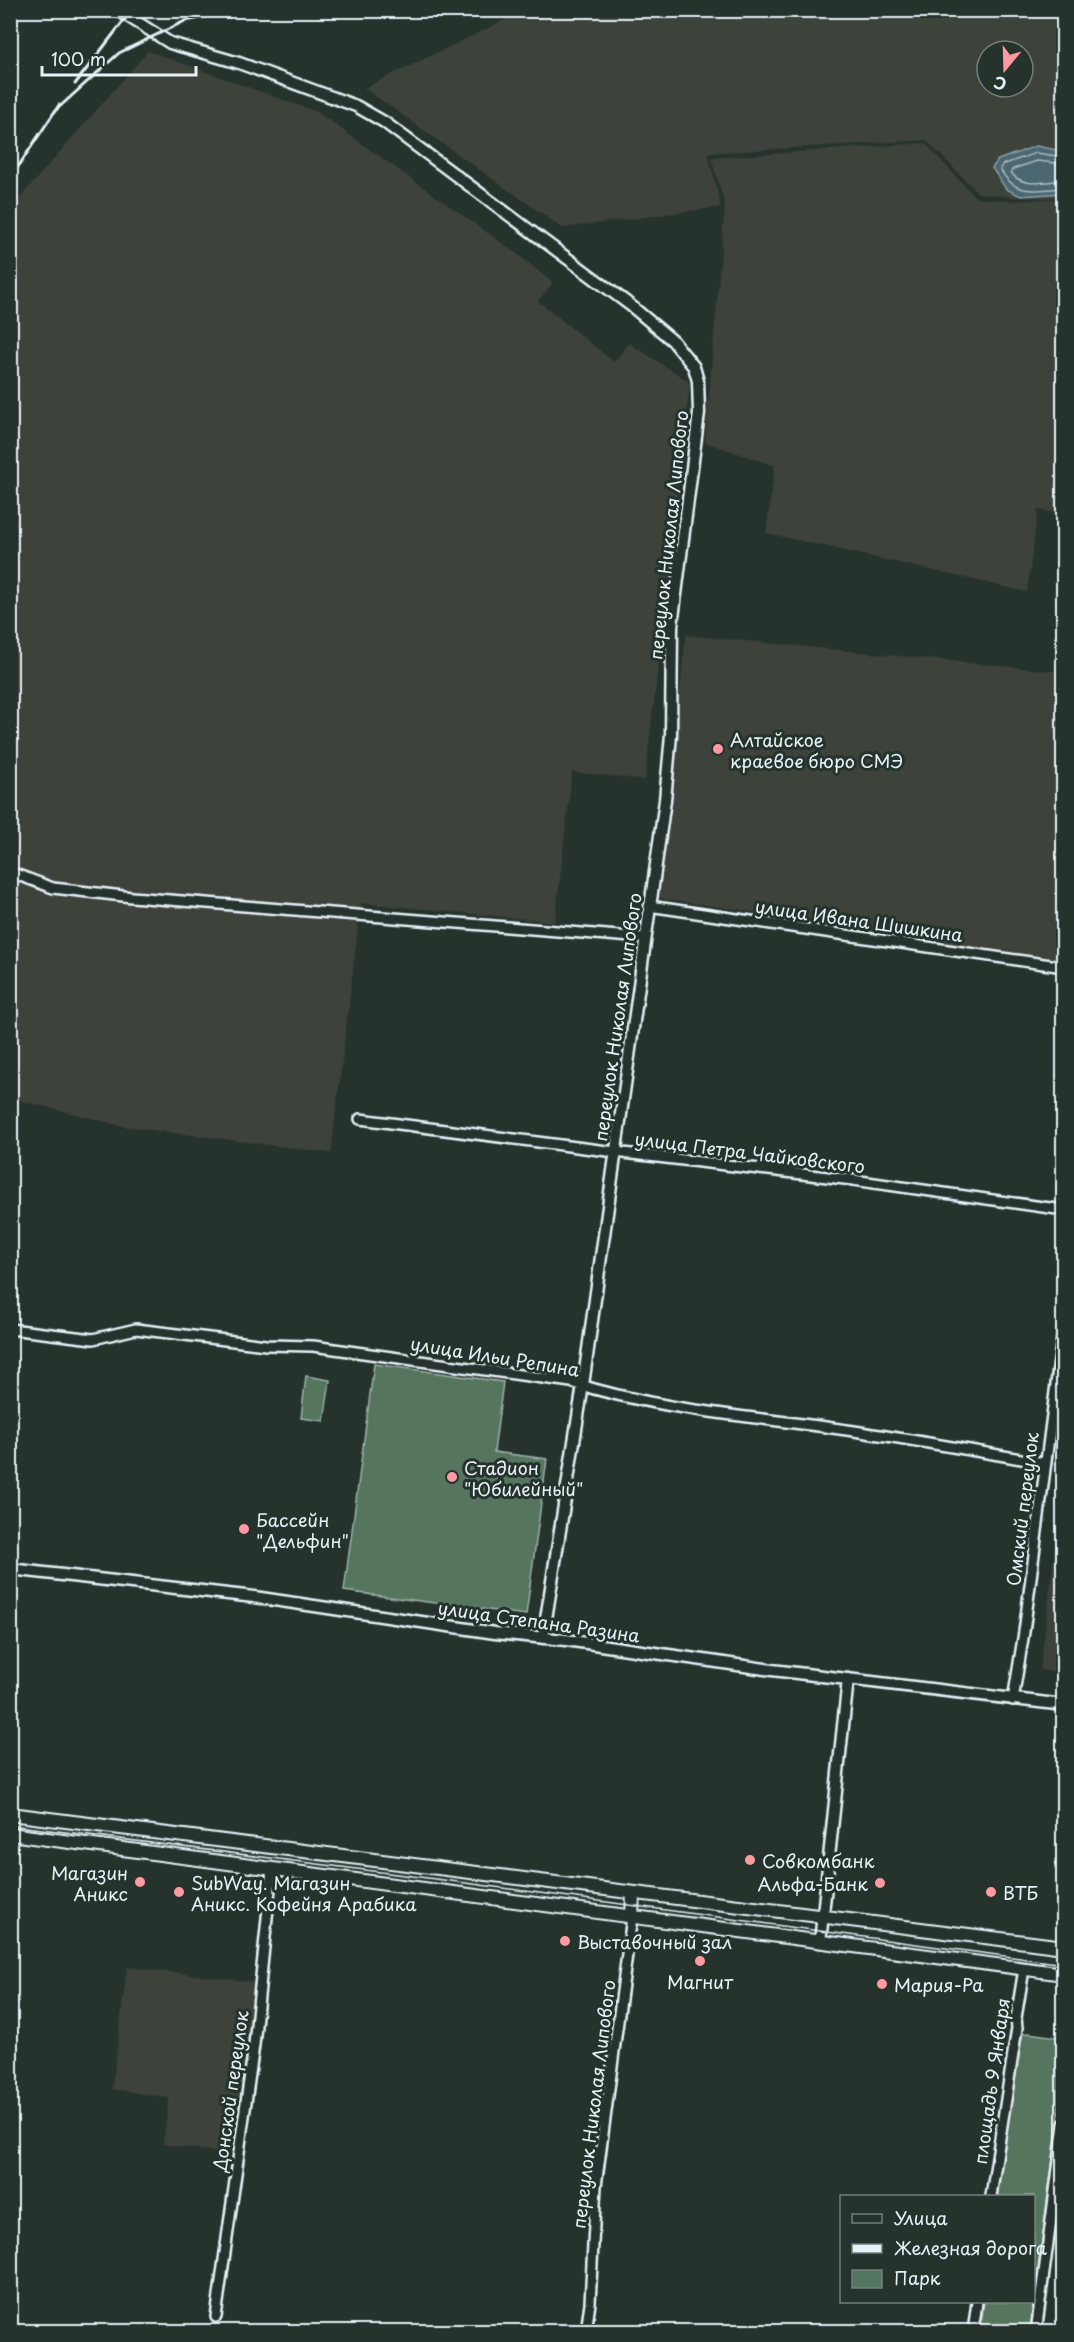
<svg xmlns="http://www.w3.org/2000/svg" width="1074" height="2342" font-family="'Playpen Sans',sans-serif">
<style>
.built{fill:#3c423a;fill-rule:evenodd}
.green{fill:#54755f;stroke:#9eb3ac;stroke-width:1.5}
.water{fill:#4c6772;stroke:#8a9ea8;stroke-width:1.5}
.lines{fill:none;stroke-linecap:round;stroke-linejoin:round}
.shore{stroke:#aabac2;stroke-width:1.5}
.minor-casing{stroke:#e8f1f8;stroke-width:14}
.tertiary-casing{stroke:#e8f1f8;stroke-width:15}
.secondary-casing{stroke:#e8f1f8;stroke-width:16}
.minor{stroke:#26332d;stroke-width:9}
.tertiary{stroke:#26332d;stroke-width:10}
.secondary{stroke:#26332d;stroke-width:12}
.tram{stroke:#e8f1f8;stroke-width:1.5}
.rail{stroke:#e8f1f8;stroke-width:3}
.poi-dot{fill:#ff9aa2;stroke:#26332d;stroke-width:2}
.labels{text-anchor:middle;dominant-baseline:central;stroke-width:6;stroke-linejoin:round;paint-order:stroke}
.street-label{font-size:18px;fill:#e8f1f8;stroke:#26332d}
.poi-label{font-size:18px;fill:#e8f1f8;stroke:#26332d;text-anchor:start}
</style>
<rect width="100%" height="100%" fill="#26332d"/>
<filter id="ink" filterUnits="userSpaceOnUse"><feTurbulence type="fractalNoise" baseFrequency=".0167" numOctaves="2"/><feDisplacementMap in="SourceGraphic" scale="12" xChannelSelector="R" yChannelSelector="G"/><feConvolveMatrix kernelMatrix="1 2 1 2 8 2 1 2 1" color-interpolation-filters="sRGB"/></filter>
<g filter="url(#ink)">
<path class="built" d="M524,11h539v185l-14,2 -39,-1 -32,-4 -52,-53 -218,13 13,54 -159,21 -198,-140zM987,51h36v36h-36z
M148,51l169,61 199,141 37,30 -15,18 76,61 15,-19 61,39 -45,398 -73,-8 -17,150 -194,-19 -30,250 -209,-27 -111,-28v-890z
M925,143l51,55 33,3 54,-3v316l-25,-4 -11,82 -261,-59 9,-67 -70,-24 20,-237 -14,-47z
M686,635l377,37v291l-254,-43 -152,-22z
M1063,1485v189l-23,-4z
M127,1967l128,15 -20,173 -72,-11 6,-46 -57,-9z"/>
<path class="green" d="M374,1364l129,18 -9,70 53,7 -21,156 -182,-24z
M306,1376l24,4 -6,41 -23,-3z
M1028,2033l29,4 6,4v42l-33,248 -50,1 4,-30h50v-106h-37l20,-154 6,-8z"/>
<path class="water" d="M1036,146l27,5v42l-42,3 -15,-7 -14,-21 6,-8z"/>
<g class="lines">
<path class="shore" d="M1064,157l-28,-4 -34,12 -2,4c16,29 35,20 64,19
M1064,164l-27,-3 -24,8 -2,3c10,17 36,9 53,8"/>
<g class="minor-casing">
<path id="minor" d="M10,872l43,16 79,9 512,41
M649,906l415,61
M360,1119l255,33 238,28 211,30
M10,1329l83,10 43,-10 130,16 47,1 258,36c80,26 164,33 247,44 76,10 151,24 226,37
M1013,1700l11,-68 40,-310
M991,2196l26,-168 -1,-10 8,-49
M216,2317l38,-272 18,-176
M586,2332l4,-29 6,-117 36,-269
M973,2332l4,-30
M1036,2332l28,-208"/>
</g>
<g class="tertiary-casing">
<path id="tertiary" d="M118,10l52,33 69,20 117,43 28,16 246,183 43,36 21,26 4,14 1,32 -27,213 -1,109 -6,65 -82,585 -40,253
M10,1569l244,28 241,36 71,7 206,30 292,35
M820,1942l28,-263"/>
</g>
<g class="secondary-casing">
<path id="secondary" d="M10,1814l1054,133
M10,1834l1054,140
M632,1917l1,-24"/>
</g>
<use href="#minor" class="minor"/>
<use href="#tertiary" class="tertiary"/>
<use href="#secondary" class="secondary"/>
<path class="tram" d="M10,1825l441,56 613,83"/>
<path class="rail" d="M75,84l57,-74
M55,111l64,-58 66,-32 55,-11
M10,179l49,-74"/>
</g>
</g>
<g class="poi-dot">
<circle cx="718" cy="749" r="6"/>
<circle cx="452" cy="1477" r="6"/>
<circle cx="244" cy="1529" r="6"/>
<circle cx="750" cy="1860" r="6"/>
<circle cx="140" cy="1882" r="6"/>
<circle cx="880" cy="1883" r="6"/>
<circle cx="179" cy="1892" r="6"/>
<circle cx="991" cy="1892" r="6"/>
<circle cx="565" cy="1941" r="6"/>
<circle cx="700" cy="1961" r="6"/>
<circle cx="882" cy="1984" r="6"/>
</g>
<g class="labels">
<g class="street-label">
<text transform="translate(668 535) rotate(-84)">переулок Николая Липового</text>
<text transform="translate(859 920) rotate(8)">улица Ивана Шишкина</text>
<text transform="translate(617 1017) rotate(-82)">переулок Николая Липового</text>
<text transform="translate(750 1152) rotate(7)">улица Петра Чайковского</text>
<text transform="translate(495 1356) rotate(9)">улица Ильи Репина</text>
<text transform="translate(1022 1509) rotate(-83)">Омский переулок</text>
<text transform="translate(539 1621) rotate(8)">улица Степана Разина</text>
<text transform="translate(991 2081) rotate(-82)">площадь 9 Января</text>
<text transform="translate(230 2091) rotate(-82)">Донской переулок</text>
<text transform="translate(593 2104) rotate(-83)">переулок Николая Липового</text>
</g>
<g class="poi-label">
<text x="730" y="739">Алтайское<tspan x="730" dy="21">краевое бюро СМЭ</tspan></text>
<text x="464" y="1467">Стадион<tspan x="464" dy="21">"Юбилейный"</tspan></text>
<text x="256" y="1519">Бассейн<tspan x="256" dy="21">"Дельфин"</tspan></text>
<text x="762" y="1860">Совкомбанк</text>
<text x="128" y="1872" text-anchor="end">Магазин<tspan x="128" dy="21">Аникс</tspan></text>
<text x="191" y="1882">SubWay. Магазин<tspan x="191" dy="21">Аникс. Кофейня Арабика</tspan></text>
<text x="868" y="1883" text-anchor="end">Альфа-Банк</text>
<text x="1003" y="1892">ВТБ</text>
<text x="577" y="1941">Выставочный зал</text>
<text x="700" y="1981" text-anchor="middle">Магнит</text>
<text x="894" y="1984">Мария-Ра</text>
</g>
</g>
<rect width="1074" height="2342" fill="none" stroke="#26332d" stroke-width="36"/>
<rect x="18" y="18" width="1038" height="2306" fill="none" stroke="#e8f1f8" stroke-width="2" filter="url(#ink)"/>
<rect x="840" y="2195" width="195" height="108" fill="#26332d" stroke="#747f7e" stroke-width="1.5"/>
<rect x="852" y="2214" width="30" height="9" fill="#26332d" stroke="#747f7e" stroke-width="1.5"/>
<text x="894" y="2225" font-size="18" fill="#e8f1f8">Улица</text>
<rect x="852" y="2244" width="30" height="9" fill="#e8f1f8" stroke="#747f7e" stroke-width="1.5"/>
<text x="894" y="2255" font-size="18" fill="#e8f1f8">Железная дорога</text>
<rect x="852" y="2270" width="30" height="18" fill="#54755f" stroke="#747f7e" stroke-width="1.5"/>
<text x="894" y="2285" font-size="18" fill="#e8f1f8">Парк</text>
<g transform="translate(1005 69) rotate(199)"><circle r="28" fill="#26332d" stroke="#747f7e" stroke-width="1.5"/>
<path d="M0-4.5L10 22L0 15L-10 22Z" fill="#ff9aa2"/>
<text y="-9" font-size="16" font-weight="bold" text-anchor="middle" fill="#e8f1f8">С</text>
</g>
<path d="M42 66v9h154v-9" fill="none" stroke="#e8f1f8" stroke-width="3"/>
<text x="51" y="66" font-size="18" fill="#e8f1f8" stroke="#26332d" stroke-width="4.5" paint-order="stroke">100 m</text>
</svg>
